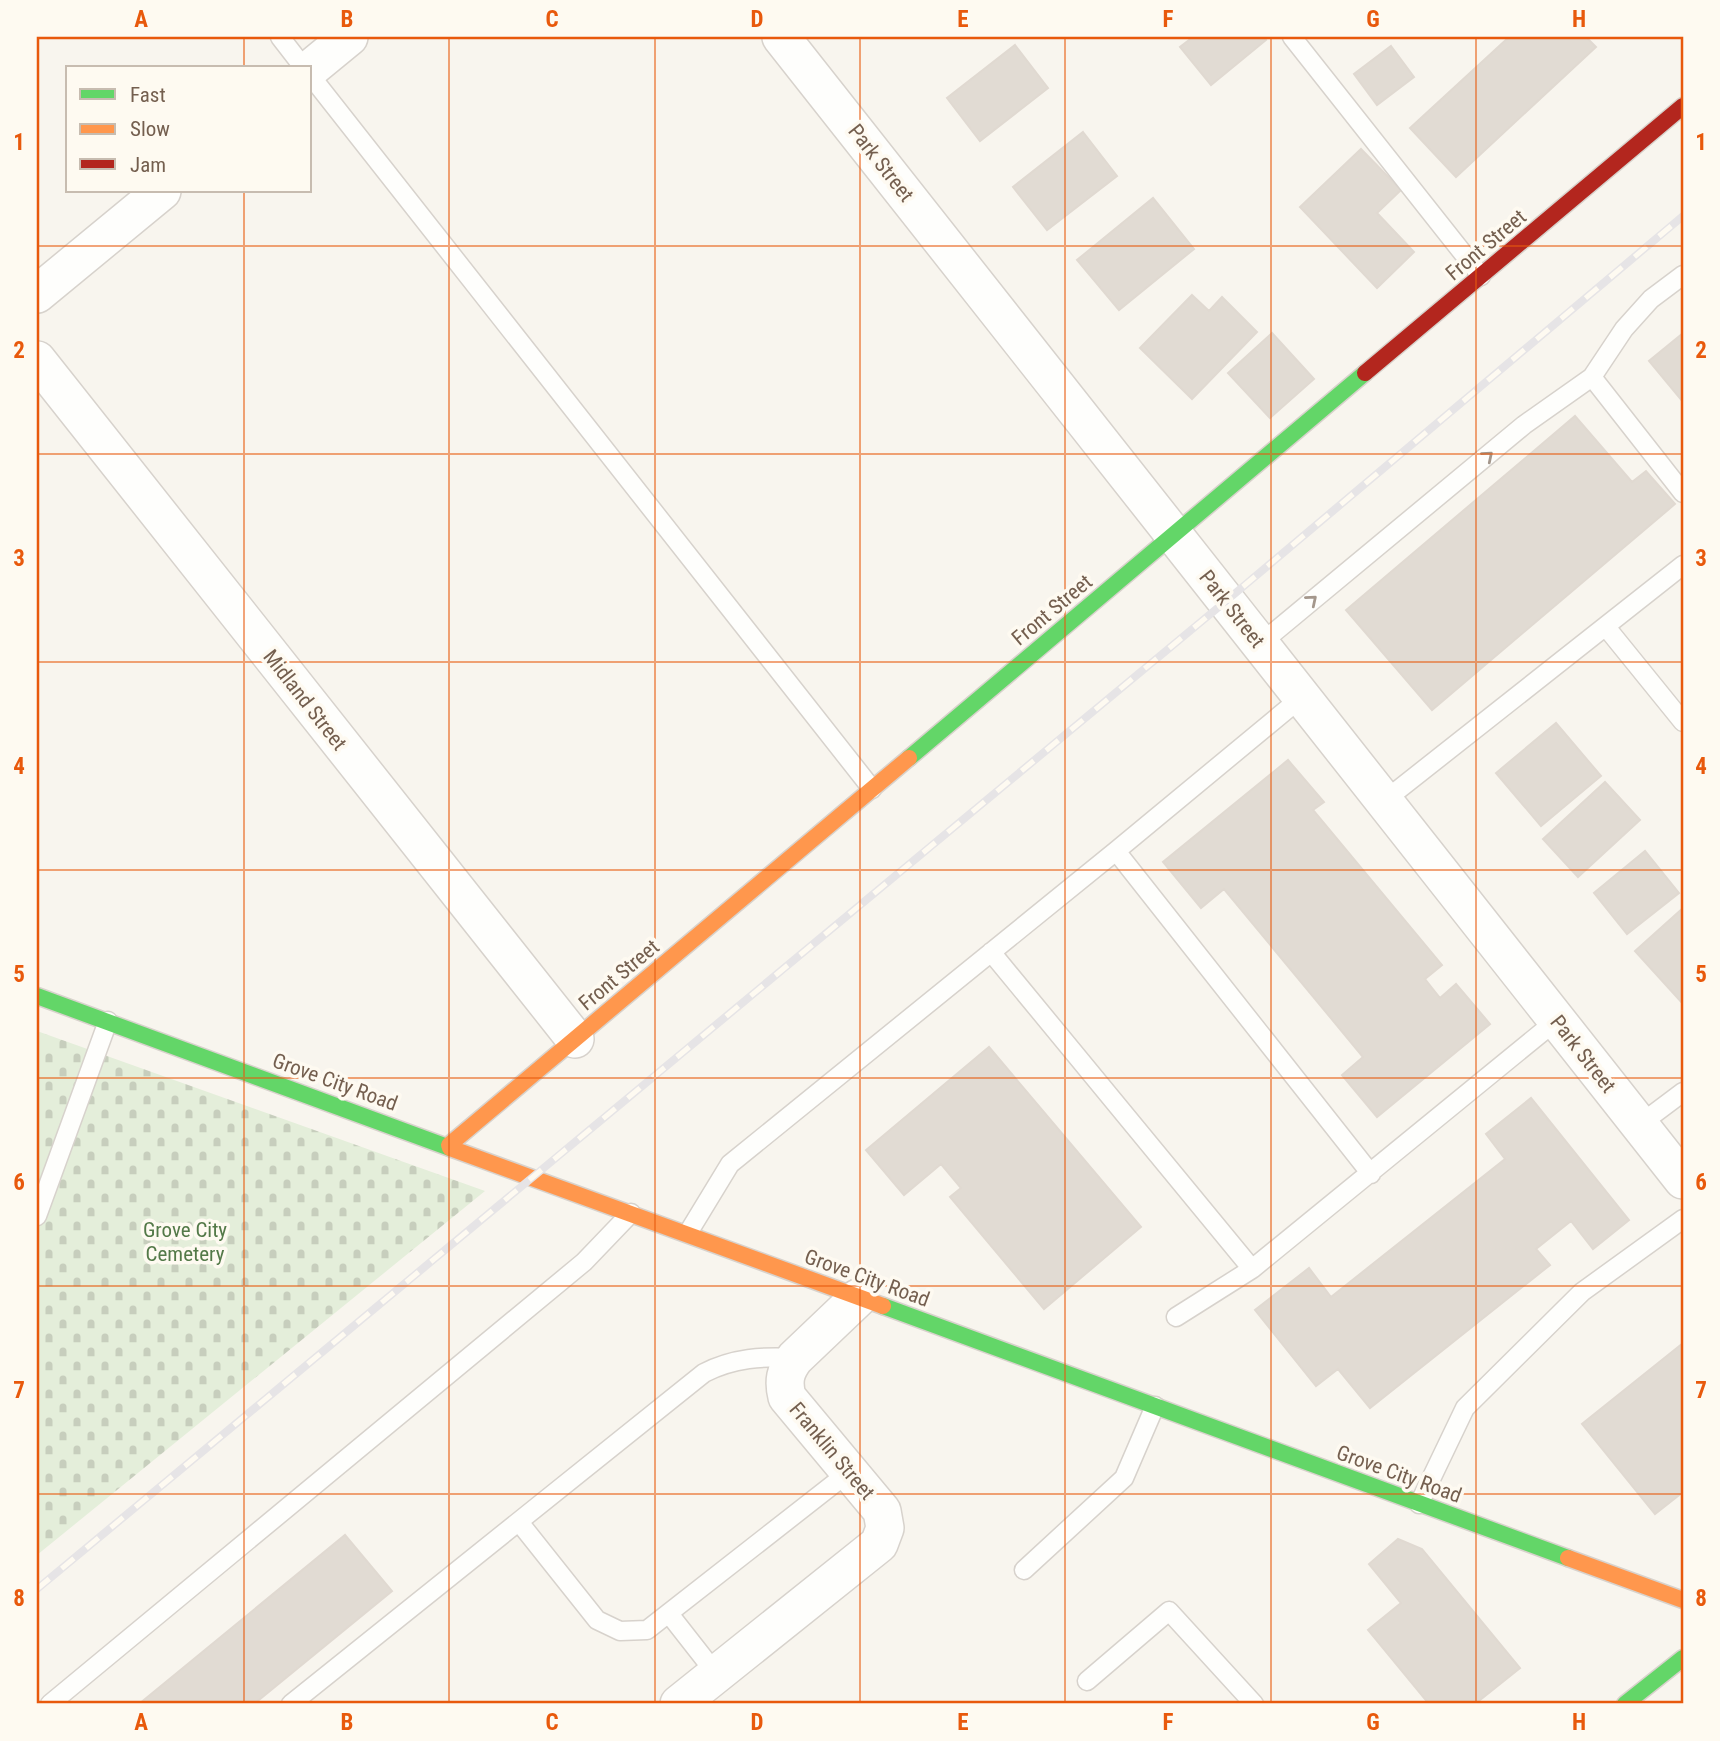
<svg xmlns="http://www.w3.org/2000/svg" width="1720" height="1741" font-family="'Roboto Condensed',sans-serif">
<style>
.cemetery{fill:url(#cemetery-stones)}
.building{fill:#e1dbd3;stroke:#e0d9d1;stroke-width:2}
.lines{fill:none;stroke-linecap:round;stroke-linejoin:round}
.lane-casing{stroke:#d7d2cc;stroke-width:21}
.street-casing{stroke:#d7d2cc;stroke-width:40}
.fast-casing{stroke:#d8d2cc;stroke-width:19}
.slow-casing{stroke:#d8d2cc;stroke-width:19}
.jam-casing{stroke:#d8d2cc;stroke-width:19}
.lane{stroke:#fefefc;stroke-width:18}
.street{stroke:#fefefc;stroke-width:37}
.fast{stroke:#63d668;stroke-width:16}
.slow{stroke:#ff974d;stroke-width:16}
.jam{stroke:#b3261e;stroke-width:16}
.rail-casing{stroke:#e6e4e6;stroke-width:8}
.rail{stroke:#fefaf1;stroke-width:5;stroke-dasharray:16;stroke-linecap:butt}
.oneway{stroke:#a4978c}
.grid{fill:none;stroke:#e8590c;stroke-width:2;stroke-opacity:0.55}
.labels{text-anchor:middle;dominant-baseline:central;stroke-width:7;stroke-linejoin:round;paint-order:stroke}
.street-label{font-size:21px;fill:#745f4f;stroke:#fefaf1}
.park-label{font-size:21px;fill:#537948;stroke:#fefaf1}
.neatline{fill:none;stroke:#e8590c;stroke-width:2.5}
.grid-label{font-size:23px;text-anchor:middle;font-weight:bold;fill:#e8590c}
</style>
<defs>
<pattern id="cemetery-stones" width="16" height="16" patternUnits="userSpaceOnUse" patternTransform="scale(1.75)"><rect width="16" height="16" fill="#e4eeda"/><path d="M2 7V4a2 2 0 0 1 4 0v3zM10 15v-3a2 2 0 0 1 4 0v3z" fill="#c7cebd"/></pattern>
</defs>
<rect width="100%" height="100%" fill="#f8f5ee"/>
<path class="cemetery" d="M37,1031l448,160 -448,364z"/>
<path class="building" d="M1193,37h70l3,3 -55,45 -31,-38z
M1509,37h77l10,10 -140,130 -46,-49z
M1015,45l33,43 -68,53 -33,-43z
M1391,46l23,31 -37,28 -23,-31z
M1083,132l34,44 -70,54 -34,-43z
M1361,149l40,41 -24,23 37,39 -37,36 -77,-81z
M1153,198l41,51 -75,61 -42,-50z
M1192,295l17,16 13,-14 35,35 -65,67 -52,-51z
M1272,333l42,46 -44,39 -42,-45z
M1683,333v69l-34,-41z
M1575,416l57,66 14,-11 29,33 -243,206 -86,-100z
M1556,723l45,53 -60,50 -45,-53z
M1288,760l36,42 -11,8 129,155 -17,14 15,19 16,-14 34,40 -113,93 -35,-42 21,-18 -139,-168 -23,19 -38,-46z
M1605,782l35,38 -62,57 -35,-38z
M1645,851l34,42 -52,41 -33,-41z
M1683,908v96l-48,-53z
M989,1047l152,180 -97,82 -94,-112 11,-9 -20,-24 -37,31 -38,-45z
M1531,1098l98,122 -36,29 -22,-28 -35,28 14,16 -180,143 -32,-39 -22,17 -61,-76 54,-42 22,29 174,-138 -19,-25z
M1683,1343v149l-28,22 -73,-90z
M345,1535l47,56 -138,113h-115z
M1398,1539l24,10 98,119 -45,36h-46l-61,-74 33,-27 -32,-39z"/>
<g class="lines">
<g class="lane-casing">
<path id="lane" d="M280,37l24,31
M1292,37l189,239
M310,75l562,714
M1592,377l91,116
M1606,627l77,95
M1260,644l264,-219 68,-48 32,-48 27,-30 32,-24
M1384,801l299,-236
M1116,851l255,323
M991,952l261,317 305,-249
M1639,1125l44,-33
M37,1216l71,-195
M688,1233l42,-69 386,-313 186,-154
M1176,1317l76,-48
M1419,1504l46,-96 117,-116 101,-73
M519,1522l78,98 23,11 27,-1 202,-158
M1024,1570l100,-92 31,-72
M670,1615l47,60
M1087,1681l82,-70 85,93
M50,1704l534,-442 47,-49
M291,1704l413,-331c29,-15 59,-17 91,-15"/>
</g>
<g class="street-casing">
<path id="street" d="M781,37l902,1143
M310,69l39,-32
M37,294l125,-103
M37,360l538,679
M679,1704l200,-160 6,-16 -3,-17 -95,-114c-4,-16 -2,-26 8,-39l63,-60"/>
</g>
<g class="fast-casing">
<path id="fast" d="M909,758l456,-385
M37,996l413,152
M883,1306l685,252
M1625,1704l58,-46"/>
</g>
<g class="slow-casing">
<path id="slow" d="M449,1145l460,-387
M450,1148l433,158
M1568,1558l115,42"/>
</g>
<g class="jam-casing">
<path id="jam" d="M1365,373l318,-267"/>
</g>
<use href="#lane" class="lane"/>
<use href="#street" class="street"/>
<use href="#fast" class="fast"/>
<use href="#slow" class="slow"/>
<use href="#jam" class="jam"/>
<g class="rail-casing">
<path id="rail" d="M37,1589l1189,-988 457,-385"/>
</g>
<use href="#rail" class="rail"/>
</g>
<defs><path id="oneway-chevron" d="M-2-3.5L2.5 0L-2 3.5" fill="none" stroke-width="1.6" stroke-linecap="round" stroke-linejoin="round" transform="scale(1.75)"/></defs>
<g class="oneway">
<use href="#oneway-chevron" transform="translate(1488 456) rotate(-40)"/>
<use href="#oneway-chevron" transform="translate(1312 600) rotate(-40)"/>
</g>
<path class="grid" d="M244,37v31M449,37v1667M655,37v1667M860,37v1667M1065,37v1667M1271,37v1667M1476,37v1667M244,191v1513M37,246h1646M37,454h1646M37,662h1646M37,870h1646M37,1078h1646M37,1286h1646M37,1494h1646"/>
<g class="labels">
<g class="street-label">
<text transform="translate(881 163) rotate(52)">Park Street</text>
<text transform="translate(1486 245) rotate(-40)">Front Street</text>
<text transform="translate(1232 609) rotate(52)">Park Street</text>
<text transform="translate(1052 610) rotate(-40)">Front Street</text>
<text transform="translate(305 700) rotate(52)">Midland Street</text>
<text transform="translate(619 975) rotate(-40)">Front Street</text>
<text transform="translate(1583 1054) rotate(52)">Park Street</text>
<text transform="translate(335 1082) rotate(20)">Grove City Road</text>
<text transform="translate(867 1278) rotate(20)">Grove City Road</text>
<text transform="translate(832 1451) rotate(50)">Franklin Street</text>
<text transform="translate(1399 1474) rotate(20)">Grove City Road</text>
</g>
<g class="park-label">
<text x="185" y="1230">Grove City<tspan x="185" dy="24">Cemetery</tspan></text>
</g>
</g>
<rect width="1720" height="1741" fill="none" stroke="#fefaf1" stroke-width="77"/>
<rect x="66" y="66" width="245" height="126" fill="#fefaf1" stroke="#c7bcb0" stroke-width="2"/>
<rect x="80" y="89" width="35" height="10" fill="#63d668" stroke="#c7bcb0" stroke-width="2"/>
<text x="130" y="102" font-size="21" fill="#745f4f">Fast</text>
<rect x="80" y="124" width="35" height="10" fill="#ff974d" stroke="#c7bcb0" stroke-width="2"/>
<text x="130" y="136" font-size="21" fill="#745f4f">Slow</text>
<rect x="80" y="159" width="35" height="10" fill="#b3261e" stroke="#c7bcb0" stroke-width="2"/>
<text x="130" y="172" font-size="21" fill="#745f4f">Jam</text>
<rect x="38" y="38" width="1644" height="1664" class="neatline"/>
<g class="grid-label">
<text x="141" y="27">A</text>
<text x="347" y="27">B</text>
<text x="552" y="27">C</text>
<text x="757" y="27">D</text>
<text x="963" y="27">E</text>
<text x="1168" y="27">F</text>
<text x="1373" y="27">G</text>
<text x="1579" y="27">H</text>
<text x="19" y="150">1</text>
<text x="1701" y="150">1</text>
<text x="19" y="358">2</text>
<text x="1701" y="358">2</text>
<text x="19" y="566">3</text>
<text x="1701" y="566">3</text>
<text x="19" y="774">4</text>
<text x="1701" y="774">4</text>
<text x="19" y="982">5</text>
<text x="1701" y="982">5</text>
<text x="19" y="1190">6</text>
<text x="1701" y="1190">6</text>
<text x="19" y="1398">7</text>
<text x="1701" y="1398">7</text>
<text x="19" y="1606">8</text>
<text x="1701" y="1606">8</text>
<text x="141" y="1730">A</text>
<text x="347" y="1730">B</text>
<text x="552" y="1730">C</text>
<text x="757" y="1730">D</text>
<text x="963" y="1730">E</text>
<text x="1168" y="1730">F</text>
<text x="1373" y="1730">G</text>
<text x="1579" y="1730">H</text>
</g>
</svg>
